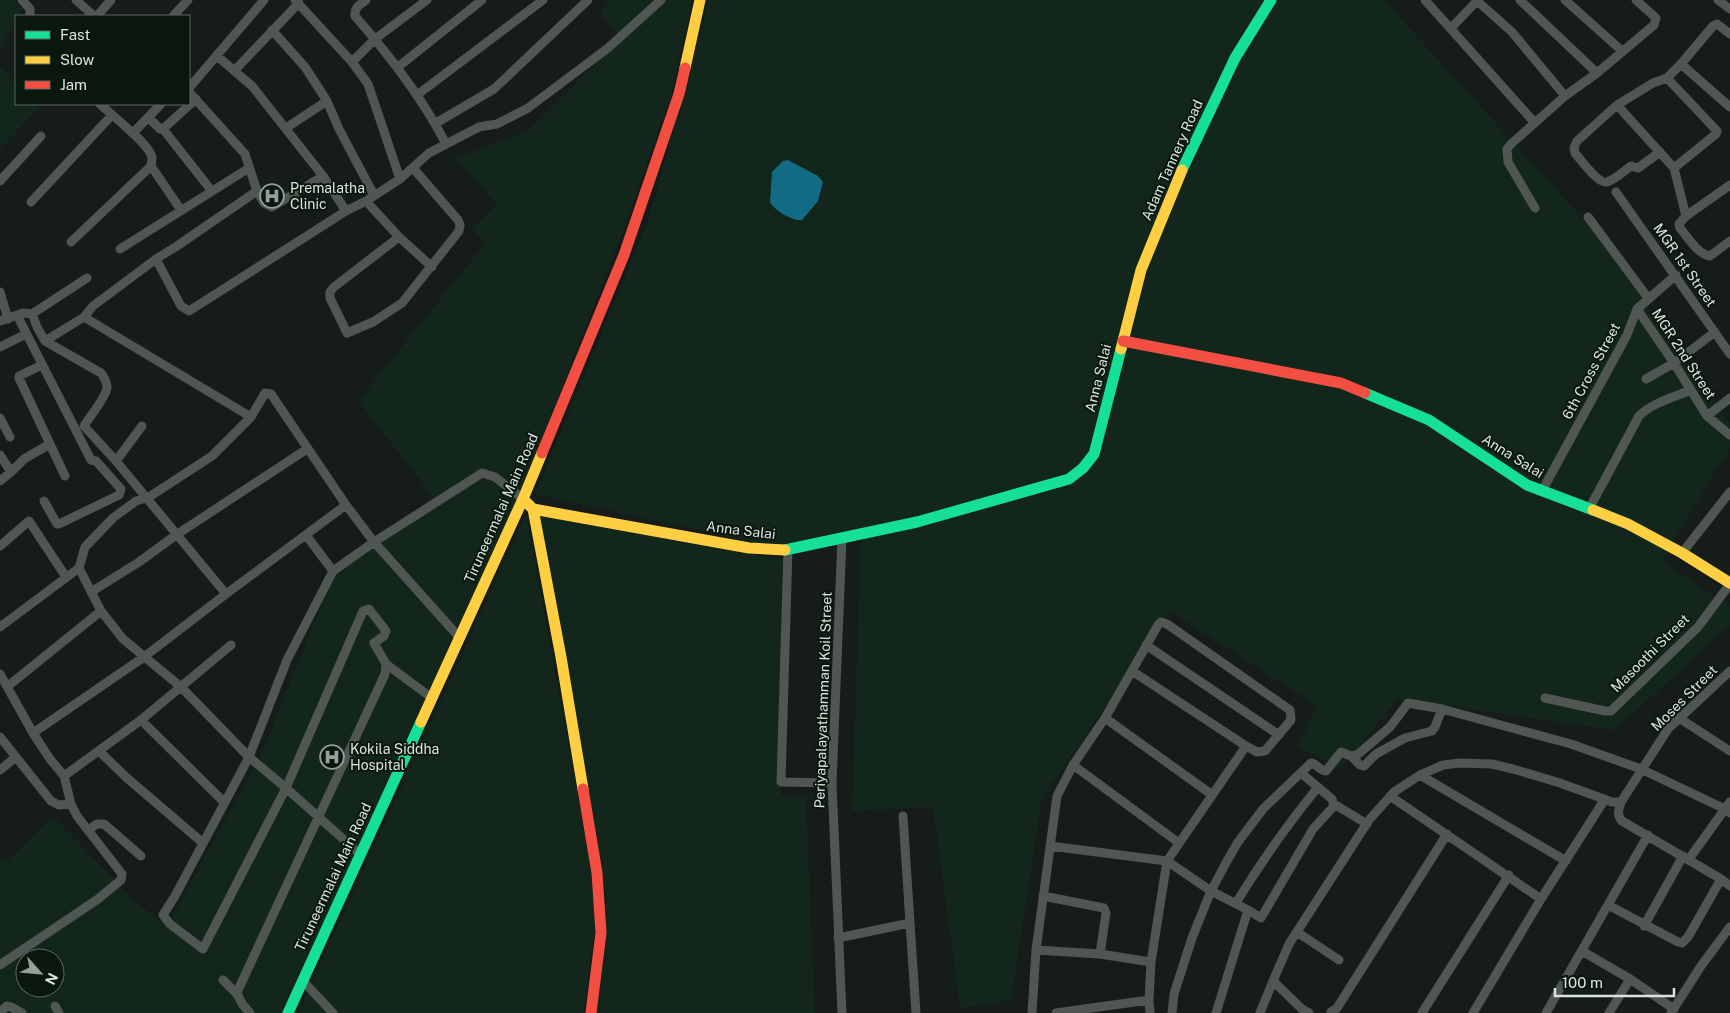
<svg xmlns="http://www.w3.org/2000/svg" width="1730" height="1013" font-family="'Public Sans',sans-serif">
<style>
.built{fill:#13261c;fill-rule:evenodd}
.water{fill:#116b85}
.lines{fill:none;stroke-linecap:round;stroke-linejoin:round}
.street{stroke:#505652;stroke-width:9}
.fast{stroke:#16e098;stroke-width:11}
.slow{stroke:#ffcf43;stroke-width:11}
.jam{stroke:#f24e42;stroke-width:11}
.labels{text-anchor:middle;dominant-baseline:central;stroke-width:4;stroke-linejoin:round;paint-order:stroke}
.street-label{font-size:14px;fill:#dbe5df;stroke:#09170f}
.poi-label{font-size:14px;fill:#dbe5df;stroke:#09170f;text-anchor:start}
</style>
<rect width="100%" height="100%" fill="#161c19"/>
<path class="built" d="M0,0h13l10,10 -4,6h-3v5l-16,27z
M610,0h82l-20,93 -47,133 -110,283 -234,504h-281v-155l5,5 48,-47 81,84 33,26 93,-169 73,-181 105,-73 -80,-102 128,-159 -15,-13 26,-24 -41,-47 73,-28 92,-91 -21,-26zM25,958h30v30h-30z
M709,0h675l207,228 139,195v25l-69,113 69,46v18l-115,105 -217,-31 -57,69 -43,-21 19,-41 -146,-94 -129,186 -31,202 -51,8 -27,-201 -81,4 9,-276 -78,9 -27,-1 -221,-49 113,-273z
M0,66l16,18v20h17l5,5 -38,40z
M526,514l63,343 7,63 -13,93h-285z
M540,515l203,38 40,5 -2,239h25l9,216h-219l11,-111z"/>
<path class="water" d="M788,160l30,16 5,6 -5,19 -16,19c-10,1 -27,-9 -32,-18l2,-30 11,-11z"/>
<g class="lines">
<path class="street" d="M22,0l8,9v7
M76,0l18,16
M295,0l57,62 16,22 32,95
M366,0c-6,5 -12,7 -11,16 35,40 67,81 91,128
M1425,0l109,122
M1476,0l36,32 53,64
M1520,0l77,73
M1565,0l57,51
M1718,0l12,9
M97,16l14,-16
M173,16l15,-16
M1451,28l26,-27
M272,30l33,37 22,34 12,28 35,66
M217,56l35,30 71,90
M352,62l23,-23 52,-39
M1681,64l49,43
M398,67l84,-67
M234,71l65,-68
M1667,78l50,53 -1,3 -42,34
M189,88l75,-88
M189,92l56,62 12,37
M417,95l126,-95
M100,104c10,10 51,41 52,54 0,2 -1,7 -1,8l30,44
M1617,105l57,63 12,48
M149,118l11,11h3l48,61
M436,123l58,-34 94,-89
M286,128l41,-27
M163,129l33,-30
M133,133l28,-29
M1660,152l-22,16 -7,-2c-7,5 -16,14 -24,16 -9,2 -26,-22 -32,-29l-1,-5 3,-7 40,-36 36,-22 14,-5 14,-14 32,-38 4,-2 13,10
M0,181l41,-45
M1730,185l-44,31 -7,8 1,4c8,9 17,26 30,28l20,-15
M1616,192l114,162
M366,201l33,36 33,30
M31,202l81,-87
M1535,208l-27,-46 -1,-13 4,-5 54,-48 32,-23 57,-48 2,-7 -20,-18
M1588,217l60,81
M399,237l-65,50 -4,5v6l17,35 26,-11 29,-19 57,-72 1,-6 -2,-5 -45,-52
M71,242l80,-76
M120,249l129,-81
M156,259l25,47 8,5 157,-100
M0,292l8,27
M1637,309l37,54 33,53 23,19
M32,314l55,-36
M17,315l74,145 5,1 25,28 -2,6 -60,29h-2l-13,-23
M84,317l167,100 -39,39 -63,41 -13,4 -23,17 -28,29 -6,21 22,43 22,28 58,48 68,70 37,31 74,66
M0,321l23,-8 9,1 5,13 8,14 39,-24 9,-11 63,-47 21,-13 80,-55 7,12 8,4 51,-31 23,35 20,-10 34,-22 29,-26 50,-26 18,-3 31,-16 80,-60 53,-48
M45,341l56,32c3,4 6,9 6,15 -2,11 -17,28 -23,38l32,35 110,133
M0,347l26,-13
M42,365l-23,11v2l46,98
M1646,379l28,-16 41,-31
M1707,416l23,-18
M251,417l14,-24 6,1 75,111 28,37 85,95
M0,418l10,19
M0,455l11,17 -11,9
M116,461l26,-35
M11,472l13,-13 26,-15
M1542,491l85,-156 10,-26 39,-34
M1589,509l50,-93c13,-13 35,-19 52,-26
M0,546l29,-25 37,56
M788,550l-7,232 51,1
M1682,553l48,-61
M333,571l41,-29 108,-69 13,4 28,22
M91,592l48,-30 37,-27 131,-86
M0,627l79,-59
M1146,645l133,90
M386,664l46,34
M0,674l33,59 17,26 14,17 7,28 6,12 45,58 -1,6 -23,19 -98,66
M8,686l93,-75
M1545,698l60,13h6l87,-84 32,-43
M1105,718l106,76
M1679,718l51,33
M141,720l83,82
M33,733l111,-76 82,-63 120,-89
M0,737l51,64 8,4 12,-1
M99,751l28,27 76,65
M1351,756l9,9 4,1 12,-12 29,-16 27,-7 3,-4 7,-18
M1073,765l106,78
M0,770l16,-13
M1420,775l146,86
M64,776l77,-56 90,-75
M1390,796l151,103
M1621,802c-2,7 -5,13 1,19l99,58 9,7
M1334,804l33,20
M903,816l7,107
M88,830l9,-6h7l37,32
M1050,846l117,15 44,30 37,19 -32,103
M1689,859l41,-57
M1043,896l61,12 2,5 -6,41
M1236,903c25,-41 51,-78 82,-116
M1608,905l70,37 4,1 6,-6 33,-58
M1248,910l13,8 52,-89 21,-23 -2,-7 -31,-26
M1644,926l39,-70
M1297,932l42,28
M838,938l72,-15 6,90
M1036,950l64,4 51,8
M1582,951l48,28 44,30
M223,980l14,14
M302,980l31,33
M55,1006l4,7
M0,1012l7,-6 4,1 11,6
M1331,1012l6,-4 110,-174
M250,1013l-7,-8 -6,-11 2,-6 146,-314 1,-10 -12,-21 10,-7 2,-5 -17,-22 -6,2 -77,177 -83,161 -33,-25 -7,-9 12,-19 74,-139 38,-97 46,-89 -27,-36
M842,1013l-10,-230 10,-245
M1032,1013l4,-63 21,-154 16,-31 32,-47 53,-93 3,-3 6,2 123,86 1,10 -26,31 -8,1 -11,-6 -114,-75
M1056,1013l93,-13
M1150,1013l-1,-13 2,-38 16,-101 79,-115
M1172,1013l2,-19 18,-56 19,-47 16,-30 11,-19 25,-33 48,-46c6,1 9,8 15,8l15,-19 10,4 6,-1 33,-28 18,-24 34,6 129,35 70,25 84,40 5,4
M1260,1013l13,-32
M1309,1013l-7,-4 -29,-28 16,-37 80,-124 25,-28 26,-17 23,-10 17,-2 32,1 21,5 47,14 52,19h9l47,-73 62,-58
M1422,1013l87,-138
M1473,1013l68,-114 64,-100
M1546,1013l102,-178
M1609,1013l21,-34
M1671,1013l30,-47 29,-39"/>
<path class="fast" d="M1182,170l53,-112 36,-58
M1365,393l64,27 98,65 66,25
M785,550l132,-28 152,-43 14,-11 11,-14 27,-105
M288,1013l133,-291"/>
<path class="slow" d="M685,68l15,-68
M1121,349l20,-79 41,-100
M523,499l10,10 216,39 36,2
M533,509l28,148 22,132
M1593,510l35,14 54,29 48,30
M421,722l102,-223 19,-46"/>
<path class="jam" d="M1123,341l218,42 24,10
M542,453l82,-198 55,-161 6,-26
M583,789l14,84 4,60 -10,80"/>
</g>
<defs>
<g id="hospital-ring" transform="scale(1.25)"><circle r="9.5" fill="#09170f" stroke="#969f9a" stroke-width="1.5"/><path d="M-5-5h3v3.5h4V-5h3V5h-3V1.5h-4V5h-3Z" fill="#969f9a"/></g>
</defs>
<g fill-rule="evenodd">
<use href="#hospital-ring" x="272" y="196"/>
<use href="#hospital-ring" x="332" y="757"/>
</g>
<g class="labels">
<g class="street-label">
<text transform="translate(1172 160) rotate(-66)">Adam Tannery Road</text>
<text transform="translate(1685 265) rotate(55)">MGR 1st Street</text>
<text transform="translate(1684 354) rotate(57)">MGR 2nd Street</text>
<text transform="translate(1591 371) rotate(-62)">6th Cross Street</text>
<text transform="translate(1098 378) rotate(-76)">Anna Salai</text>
<text transform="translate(1513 456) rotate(32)">Anna Salai</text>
<text transform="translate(501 508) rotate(-66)">Tiruneermalai Main Road</text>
<text transform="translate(741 530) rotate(7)">Anna Salai</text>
<text transform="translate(1650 653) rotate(-45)">Masoothi Street</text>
<text transform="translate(1684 698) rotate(-45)">Moses Street</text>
<text transform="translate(823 700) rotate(-88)">Periyapalayathamman Koil Street</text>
<text transform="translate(333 877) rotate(-65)">Tiruneermalai Main Road</text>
</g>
<g class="poi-label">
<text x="290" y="188">Premalatha<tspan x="290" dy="16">Clinic</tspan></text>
<text x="350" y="749">Kokila Siddha<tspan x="350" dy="16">Hospital</tspan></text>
</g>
</g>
<rect x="15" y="15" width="175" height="90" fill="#09170f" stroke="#5d6962"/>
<rect x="25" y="31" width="25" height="8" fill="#16e098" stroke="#5d6962"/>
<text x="60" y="40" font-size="15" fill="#dbe5df">Fast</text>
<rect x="25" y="56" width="25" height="8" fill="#ffcf43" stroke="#5d6962"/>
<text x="60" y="65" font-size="15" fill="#dbe5df">Slow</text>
<rect x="25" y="81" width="25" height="8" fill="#f24e42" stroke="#5d6962"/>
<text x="60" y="90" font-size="15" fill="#dbe5df">Jam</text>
<g transform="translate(40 973) rotate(117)"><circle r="24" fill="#09170f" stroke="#5d6962"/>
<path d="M0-4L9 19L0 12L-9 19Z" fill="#969f9a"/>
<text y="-8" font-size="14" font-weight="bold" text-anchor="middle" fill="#dbe5df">N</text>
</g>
<path d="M1555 988v8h119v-8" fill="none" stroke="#dbe5df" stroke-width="2.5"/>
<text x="1562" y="988" font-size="15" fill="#dbe5df" stroke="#09170f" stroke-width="4" paint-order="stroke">100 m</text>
</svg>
